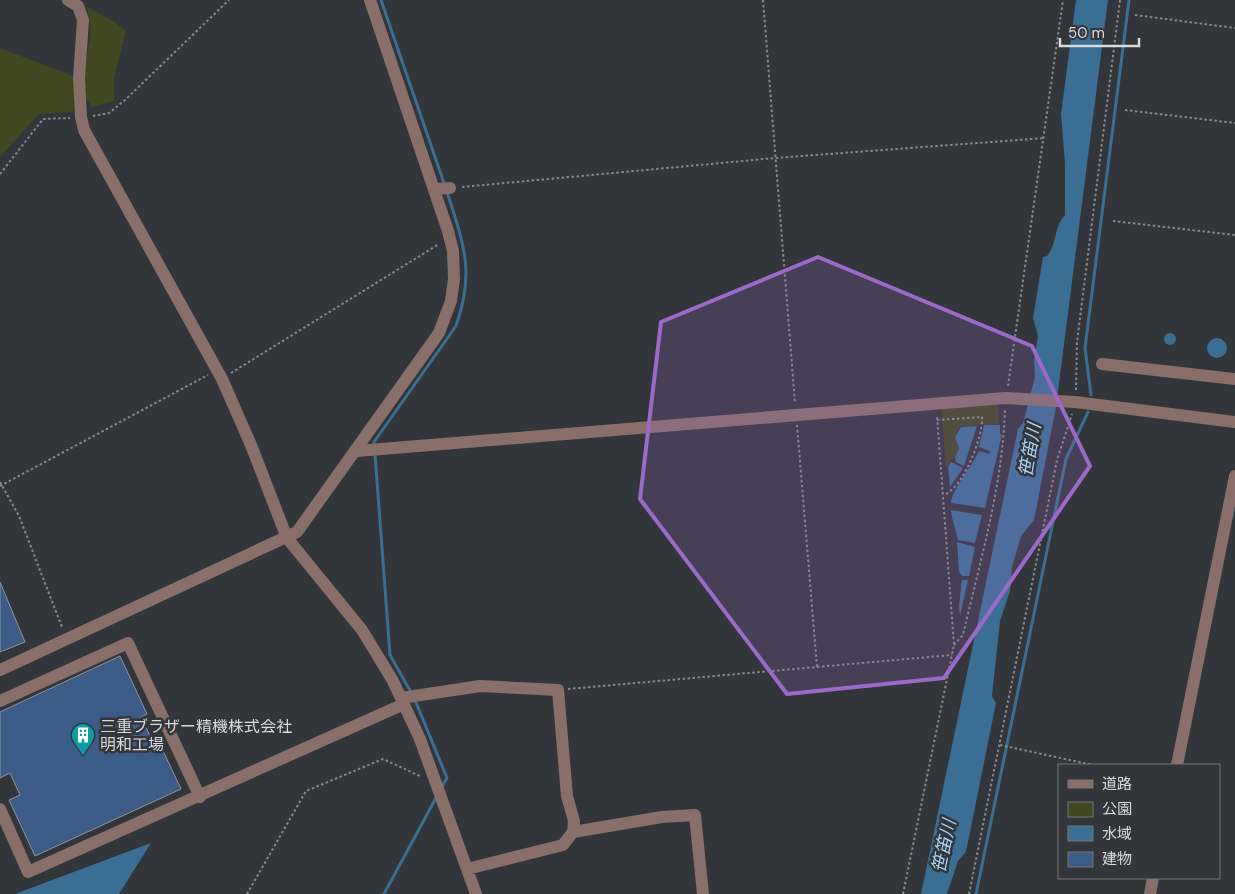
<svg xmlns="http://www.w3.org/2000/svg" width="1235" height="894" font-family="'DM Sans','Noto Sans JP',sans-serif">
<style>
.green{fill:#41471e}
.water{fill:#3a6e92}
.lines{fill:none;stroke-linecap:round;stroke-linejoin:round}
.stream{stroke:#3a6e92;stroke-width:3}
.building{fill:#3a5c86;stroke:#919498}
.path{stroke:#87898c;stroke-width:2;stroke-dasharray:2.5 2.5;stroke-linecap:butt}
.minor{stroke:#896e69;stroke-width:12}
.marked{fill:#9c69c9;fill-opacity:0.2;stroke:#9c69c9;stroke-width:4;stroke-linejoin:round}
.labels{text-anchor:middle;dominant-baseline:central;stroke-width:5;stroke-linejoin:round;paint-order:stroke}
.poi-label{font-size:16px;fill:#d8dadc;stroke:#323539;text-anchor:start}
.water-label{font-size:18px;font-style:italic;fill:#a8d5f6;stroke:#323539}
</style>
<rect width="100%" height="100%" fill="#323539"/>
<path class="green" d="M87,7l26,14 13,10 -12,47v23l-22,6 -8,-12 -10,3 -1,14 -34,2 -39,43v-109l73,28 11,-3 7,-43z
M998,403l1,21 -38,2c-11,13 -2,14 -3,26l-12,15 -5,-61z"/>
<path class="water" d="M1076,0h32l-52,407 -22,113 -13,16 -9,31 -2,24 -10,30 -8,75 4,7 -30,149 -8,9 -11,33h-26l97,-465 5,-6 12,-46 -1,-18 4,-23 -5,-18 10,-61 4,-1c11,-14 6,-28 18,-41v-52l-4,-49z
M1164 339a6 6 0 1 1 12 0a6 6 0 1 1-12 0Z
M1207 348a10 10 0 1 1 20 0a10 10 0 1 1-20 0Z
M984,425h16v9h2l-17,74 -34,-5c0,-12 22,-38 28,-52l10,3 1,-3 -11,-4z
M977,426l-13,40 -8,-4 -1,-5 4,-8 -4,-12 6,-10z
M951,462l12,6 -13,19 -2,-21z
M951,510l31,5 -7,28 -17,-3c-2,-11 -6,-18 -7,-30z
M957,542l18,5 -6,29h-7l-3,-4z
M962,580h6l-8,36 -1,-10z
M151,843l-32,51h-104z"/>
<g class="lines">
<path class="stream" d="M381,0l64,186
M1091,395l-6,-47 44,-348
M374,448v-6l82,-116c19,-54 8,-81 -9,-134
M375,454l15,201 22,39
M415,700l32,78 -6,10
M384,894l53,-98
M976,894l90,-435 22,-47"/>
</g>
<path class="building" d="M0,582l25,60 -25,10z
M120,656l27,58 -6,3 10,21 5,-2 25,53 -146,67 -26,-56 11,-5 -10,-22 -10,5v-66z"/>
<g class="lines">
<path class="path" d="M763,0l32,403
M1135,15l100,13
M1125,110l110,13
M93,116l16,-3 16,-13 104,-100
M0,174l43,-55 27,-1
M462,187l313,-29 270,-20
M1113,221l122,14
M231,373l208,-129
M1008,386l55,-386
M1076,390l1,-48 43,-342
M937,420l45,-3c1,20 -18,70 -38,78
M797,425l20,242
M0,482l19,34 43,111
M0,486l208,-111
M954,645l9,-10c17,-74 40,-150 42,-227
M568,689l384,-34
M1000,745l93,20
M247,894l59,-103 77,-32 37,17
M903,894l51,-249 -17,-229
M969,894l88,-434 15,-46"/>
<path class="minor" d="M68,0l10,6 5,14 -4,58 2,39 3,13 138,249 29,66 36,93 75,92 31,51 27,58 56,155
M434,189l16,-1
M1102,364l133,15
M357,451l648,-53 70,4 160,20
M0,670l297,-138 142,-199 12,-32 3,-22 -1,-28 -5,-20 -78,-231
M401,698l79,-12 78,4 9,106 7,25 -1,11 -10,13 -96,24
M0,701l128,-58 72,154
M1177,765l58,-289
M0,809l28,63 376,-168
M573,832l89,-15 33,-2 8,79
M1150,894l3,-16"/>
</g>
<path class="marked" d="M818,257l214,89 58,120 -146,212 -157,16 -147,-195 21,-177z"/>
<defs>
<g id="building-pin" transform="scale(1.25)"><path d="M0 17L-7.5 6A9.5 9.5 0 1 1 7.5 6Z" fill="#0f9aa8" stroke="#323539"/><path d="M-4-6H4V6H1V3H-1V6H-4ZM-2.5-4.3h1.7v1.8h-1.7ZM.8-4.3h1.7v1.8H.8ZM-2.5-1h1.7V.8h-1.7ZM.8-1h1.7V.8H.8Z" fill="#fff"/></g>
</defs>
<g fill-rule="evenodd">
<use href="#building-pin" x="83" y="735"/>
</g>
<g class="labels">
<g class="poi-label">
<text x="100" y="726">三重ブラザー精機株式会社<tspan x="100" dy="18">明和工場</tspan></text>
</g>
<g class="water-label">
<text transform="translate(1030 450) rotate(-80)">笹笛川</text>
<text transform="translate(944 846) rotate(-78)">笹笛川</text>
</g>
</g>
<rect x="1058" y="764" width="162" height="115" fill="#323539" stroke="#74777a"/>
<rect x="1068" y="780" width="25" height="8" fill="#896e69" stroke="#74777a"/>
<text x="1102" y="789" font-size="15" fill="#d8dadc">道路</text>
<rect x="1068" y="802" width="25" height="15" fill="#41471e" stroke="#74777a"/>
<text x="1102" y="814" font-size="15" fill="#d8dadc">公園</text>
<rect x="1068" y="826" width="25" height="15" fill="#3a6e92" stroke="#74777a"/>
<text x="1102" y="839" font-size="15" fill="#d8dadc">水域</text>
<rect x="1068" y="852" width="25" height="15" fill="#3a5c86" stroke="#74777a"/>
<text x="1102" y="864" font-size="15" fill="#d8dadc">建物</text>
<path d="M1060 38v8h79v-8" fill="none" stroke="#d8dadc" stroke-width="2.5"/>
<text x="1068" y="38" font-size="15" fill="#d8dadc" stroke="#323539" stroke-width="4" paint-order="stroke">50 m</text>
</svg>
